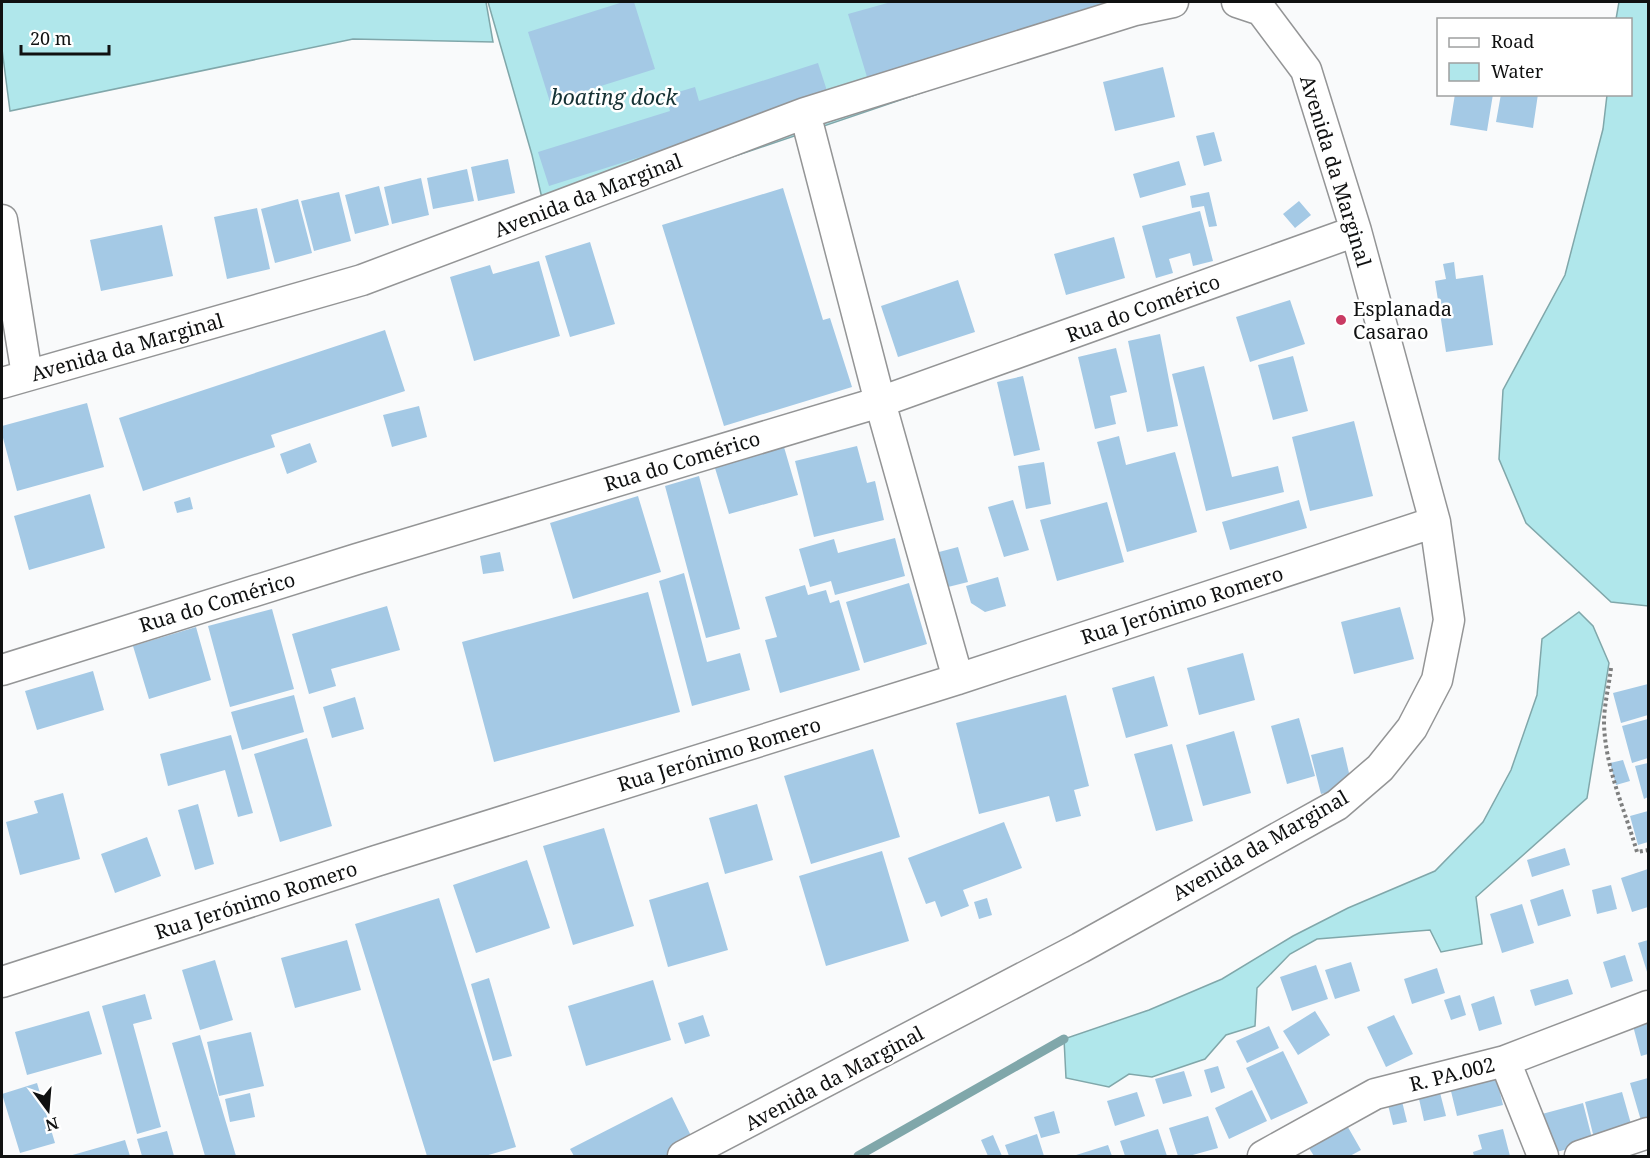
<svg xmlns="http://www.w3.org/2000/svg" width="1650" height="1158" font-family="'Noto Serif',serif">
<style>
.water{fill:#b0e7eb;stroke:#80a7aa;stroke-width:1.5}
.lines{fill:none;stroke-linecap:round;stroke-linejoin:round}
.stream{stroke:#80a7aa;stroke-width:9}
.building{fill:#a4c9e5}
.minor-casing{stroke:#949596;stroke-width:33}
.path{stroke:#7e7f7f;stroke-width:4;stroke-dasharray:3 3;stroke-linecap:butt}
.minor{stroke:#fff;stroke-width:30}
.poi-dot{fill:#c93a63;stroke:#fff;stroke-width:2}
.labels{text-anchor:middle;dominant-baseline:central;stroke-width:5;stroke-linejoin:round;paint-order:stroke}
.street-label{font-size:20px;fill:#101111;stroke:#fff}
.poi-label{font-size:20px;fill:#101111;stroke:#fff;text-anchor:start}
.water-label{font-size:21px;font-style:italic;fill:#143033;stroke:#fff}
</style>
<rect width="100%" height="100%" fill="#f9fafb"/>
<path class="water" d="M2,2h484l7,40 -140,-3 -343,72 -8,-62z
M488,2h638l4,20 -583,198 -15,-65z
M1619,2h29v604l-37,-4 -85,-79 -27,-64 4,-69 62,-115 38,-146 4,-34 23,-1v-74l-14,-1z
M1579,612l14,14 16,37 -22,135 -111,99 6,47 -41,8 -11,-22 -113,9 -27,15 -33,34 -2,38 -29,9 -21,24 -53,18 -23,-3 -20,13 -43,-9 -2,-39 85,-29 73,-31 71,-43 55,-28 87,-37 48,-49 28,-52 26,-75 5,-56z"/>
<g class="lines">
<path class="stream" d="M858,1156l206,-117"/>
</g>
<path class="building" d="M623,2h11l21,67 -105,33 -22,-70z
M891,2h234l-255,85 -22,-73z
M818,63l11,34 -280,89 -11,-34 132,-41 -5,-15 30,-9 4,14z
M1163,67l12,50 -60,14 -12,-49z
M1455,94h38l-6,37 -37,-6z
M1501,94h37l-5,34 -37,-6z
M1214,132l8,29 -18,5 -8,-30z
M508,159l7,34 -37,8 -7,-34z
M1179,161l7,24 -46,13 -7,-24z
M467,169l7,32 -41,8 -6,-31z
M421,178l8,37 -37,9 -8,-37z
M379,186l10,39 -34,9 -10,-39z
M783,188l40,132 7,-2 22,69 -128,39 -62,-201z
M339,192l12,49 -37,10 -13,-50z
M1209,192l8,34 -8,1 -5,-21 -12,2 -2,-12z
M298,199l14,54 -37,10 -14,-54z
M1299,201l12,14 -16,13 -12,-14z
M257,208l13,61 -43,10 -13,-62z
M1200,211l13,50 -20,5 -3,-13 -21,6 4,14 -17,5 -14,-52z
M162,225l11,51 -72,15 -11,-51z
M1114,237l11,41 -59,17 -12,-41z
M590,242l25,82 -45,13 -25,-81z
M539,261l21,75 -86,25 -24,-84 40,-12 3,9z
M1454,262l2,17 27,-4 10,70 -47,7 -11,-71 11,-2 -3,-15z
M958,280l17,52 -77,25 -17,-51z
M1290,300l15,44 -55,18 -14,-45z
M385,330l20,61 -134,44 4,12 -132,44 -24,-73z
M1160,334l18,92 -31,6 -19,-91z
M1116,348l11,44 -17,4 6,28 -21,5 -17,-72z
M1293,356l15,55 -35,9 -15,-55z
M1204,366l28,111 46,-11 6,26 -78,19 -34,-137z
M1023,376l17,74 -26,6 -17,-74z
M87,403l17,64 -87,24 -15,-57v-8z
M419,406l8,31 -35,10 -9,-32z
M1354,421l19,75 -63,15 -18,-74z
M1119,436l7,29 49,-13 22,80 -70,20 -30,-110z
M310,443l7,19 -30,12 -7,-20z
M857,446l10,37 8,-2 9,39 -70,17 -19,-76z
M784,447l14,48 -69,19 -14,-46z
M1044,462l7,42 -25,5 -8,-43z
M699,476l41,153 -34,9 -41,-152z
M90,494l15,54 -76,22 -15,-54z
M638,496l23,76 -88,27 -23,-76z
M190,497l3,12 -16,4 -3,-11z
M1013,500l16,50 -25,7 -16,-50z
M1299,500l8,28 -77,22 -8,-28z
M1107,502l17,60 -67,19 -17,-61z
M895,538l10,38 -70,19 -4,-14 -21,6 -11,-38 35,-10 4,14z
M958,547l10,35 -20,5 -9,-35z
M500,552l4,19 -21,3 -3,-18z
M684,573l23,89 33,-9 10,37 -58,16 -33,-125z
M998,577l8,29 -21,6 -14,-9 -5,-17z
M909,583l18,61 -63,19 -18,-61z
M805,585l3,10 18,-5 4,13 9,-3 21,70 -80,23 -15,-53 12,-3 -12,-40z
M648,592l32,120 -186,50 -32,-120z
M387,606l13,44 -69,19 5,17 -27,8 -17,-60z
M1400,607l14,52 -60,15 -13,-52z
M272,609l22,80 -64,18 -22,-81z
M196,627l15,53 -62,19 -16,-53z
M1243,653l12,47 -56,15 -12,-47z
M93,671l11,39 -67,20 -12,-39z
M1154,676l14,50 -42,12 -14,-50z
M1648,684v31l-27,8 -8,-30z
M294,695l10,37 -62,18 -11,-38z
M1066,695l23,91 -15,4 7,26 -25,6 -7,-26 -70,18 -23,-91z
M355,697l9,32 -32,9 -9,-31z
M1299,718l16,58 -28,8 -16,-58z
M1648,719v39l-16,5 -10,-37z
M1234,731l17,62 -48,13 -17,-61z
M231,735l22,78 -15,4 -13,-47 -57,16 -8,-32z
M307,738l25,88 -52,16 -26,-88z
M1172,744l21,77 -37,10 -22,-77z
M1343,747l9,39 -31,8 -10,-39z
M873,749l27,88 -89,27 -27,-88z
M1623,760l7,21 -14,4 -6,-22z
M1648,763v34l-4,2 -9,-33z
M63,793l17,66 -60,16 -14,-53 32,-9 -4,-12z
M198,804l16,60 -19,6 -17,-60z
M757,804l16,56 -48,14 -16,-56z
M1648,811v31l-10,3 -8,-29z
M1004,822l18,46 -59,22 6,16 -28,11 -6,-16 -9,3 -18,-46z
M604,828l30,98 -61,19 -30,-99z
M147,837l14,39 -46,17 -14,-39z
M1565,848l5,17 -38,12 -5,-17z
M882,851l27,90 -83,25 -27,-90z
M527,860l23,68 -74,25 -23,-68z
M1648,869v38l-16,5 -11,-34z
M708,882l20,68 -60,17 -19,-67z
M1611,885l6,24 -20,5 -5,-24z
M1563,889l8,27 -33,10 -8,-26z
M439,898l77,249 -31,9h-58l-72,-232z
M987,898l5,17 -13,4 -5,-17z
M1522,904l12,39 -32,10 -12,-39z
M347,940l14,50 -66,18 -14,-50z
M1648,940v35l-10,-32z
M1625,955l8,26 -22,7 -8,-26z
M215,960l18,60 -33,10 -18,-60z
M1351,962l9,29 -25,8 -10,-29z
M1316,965l12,34 -36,12 -12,-34z
M1437,968l8,25 -33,11 -8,-25z
M489,978l23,78 -19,5 -22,-77z
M1568,979l5,15 -38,12 -5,-16z
M653,980l18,60 -85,26 -18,-60z
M145,994l7,25 -19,5 28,103 -24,7 -35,-128z
M1460,995l6,20 -15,5 -7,-20z
M1494,996l8,28 -23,7 -8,-27z
M89,1011l13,43 -75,21 -12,-43z
M1315,1011l15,24 -32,20 -15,-24z
M703,1015l7,21 -25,8 -7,-21z
M1394,1015l19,39 -27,13 -19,-40z
M1648,1018v36l-7,2 -9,-34z
M1269,1026l10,22 -32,15 -11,-22z
M251,1032l13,54 -45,10 -12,-54z
M200,1035l36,121h-31l-33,-113z
M1283,1051l25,52 -37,17 -25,-52z
M1218,1066l7,22 -14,5 -7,-23z
M1184,1071l8,25 -29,8 -8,-25z
M1495,1072l8,33 -46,11 -8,-33z
M1648,1078v44l-6,2 -12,-41z
M37,1083l18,60 -35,10 -18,-59z
M1438,1085l8,31 -22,5 -7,-31z
M1252,1090l15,31 -38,18 -14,-31z
M1137,1092l8,24 -30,10 -8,-25z
M1622,1092l11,39 -38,11 -10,-40z
M250,1093l5,24 -25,5 -5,-23z
M672,1097l24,49 -20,10h-102l-4,-7z
M1401,1097l6,25 -14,3 -6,-24z
M1583,1103l10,39 -40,11 -11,-39z
M1054,1111l6,22 -19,5 -7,-21z
M1208,1116l10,32 -29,8h-11l-9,-28z
M1345,1122l16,28 -11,6h-36l-7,-11z
M1158,1129l9,27h-42l-5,-15z
M1503,1129l7,27h-36l-1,-4 9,-3 -4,-14z
M167,1131l7,25h-32l-5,-17z
M1037,1134l7,22h-35l-4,-11z
M993,1135l9,21h-14l-7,-16z
M125,1140l5,16h-61z
M1108,1145l4,11h-39z"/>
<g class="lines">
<g class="minor-casing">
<path id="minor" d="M805,113l75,289 78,277
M2,220l25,155
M2,383l360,-103 443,-167 330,-103 38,-8
M2,670l355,-111 523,-157 476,-171
M2,982l374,-121 582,-182 477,-157
M1505,1061l38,95
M683,1156l397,-208 257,-143 43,-37 32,-40 25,-48 12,-60 -14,-98 -79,-291 -50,-161 -45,-60 -24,-8
M1263,1156l112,-62 130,-33 143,-55
M1580,1156l68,-23"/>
</g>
<path class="path" d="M1611,668c-2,18 -7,37 -7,55 1,45 21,87 33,129l11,-2"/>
<use href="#minor" class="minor"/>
</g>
<circle class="poi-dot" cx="1341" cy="320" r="6"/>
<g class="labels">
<g class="street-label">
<text transform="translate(1336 171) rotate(73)">Avenida da Marginal</text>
<text transform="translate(588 195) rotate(-21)">Avenida da Marginal</text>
<text transform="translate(1143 308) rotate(-20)">Rua do Comérico</text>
<text transform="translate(127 347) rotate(-16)">Avenida da Marginal</text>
<text transform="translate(682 461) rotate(-17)">Rua do Comérico</text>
<text transform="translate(217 602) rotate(-17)">Rua do Comérico</text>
<text transform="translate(1182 605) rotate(-18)">Rua Jerónimo Romero</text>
<text transform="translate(719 754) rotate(-17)">Rua Jerónimo Romero</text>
<text transform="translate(1260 845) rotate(-30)">Avenida da Marginal</text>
<text transform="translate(256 900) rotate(-18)">Rua Jerónimo Romero</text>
<text transform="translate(1452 1074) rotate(-14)">R. PA.002</text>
<text transform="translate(834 1078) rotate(-28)">Avenida da Marginal</text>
</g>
<g class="poi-label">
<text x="1353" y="308">Esplanada<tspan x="1353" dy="23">Casarao</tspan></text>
</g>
<g class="water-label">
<text x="614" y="97">boating dock</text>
</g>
</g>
<rect width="1650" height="1158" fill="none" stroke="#101111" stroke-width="6"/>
<rect x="1437" y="18" width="195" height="78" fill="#ffffff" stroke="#9fa0a0" stroke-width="1.5"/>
<rect x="1449" y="38" width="30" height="9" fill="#ffffff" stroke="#9fa0a0" stroke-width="1.5"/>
<text x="1491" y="48" font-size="18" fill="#101111">Road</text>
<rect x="1449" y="63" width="30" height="18" fill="#b0e7eb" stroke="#9fa0a0" stroke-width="1.5"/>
<text x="1491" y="78" font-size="18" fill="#101111">Water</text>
<g transform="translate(48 1110) rotate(164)" stroke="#ffffff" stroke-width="4.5" paint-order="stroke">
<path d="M0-4.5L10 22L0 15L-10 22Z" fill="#101111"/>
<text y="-9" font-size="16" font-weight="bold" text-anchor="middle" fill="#101111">N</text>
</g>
<path d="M21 45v9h88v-9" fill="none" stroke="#101111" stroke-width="3"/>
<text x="30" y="45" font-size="18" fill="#101111" stroke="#ffffff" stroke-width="4.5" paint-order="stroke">20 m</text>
</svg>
